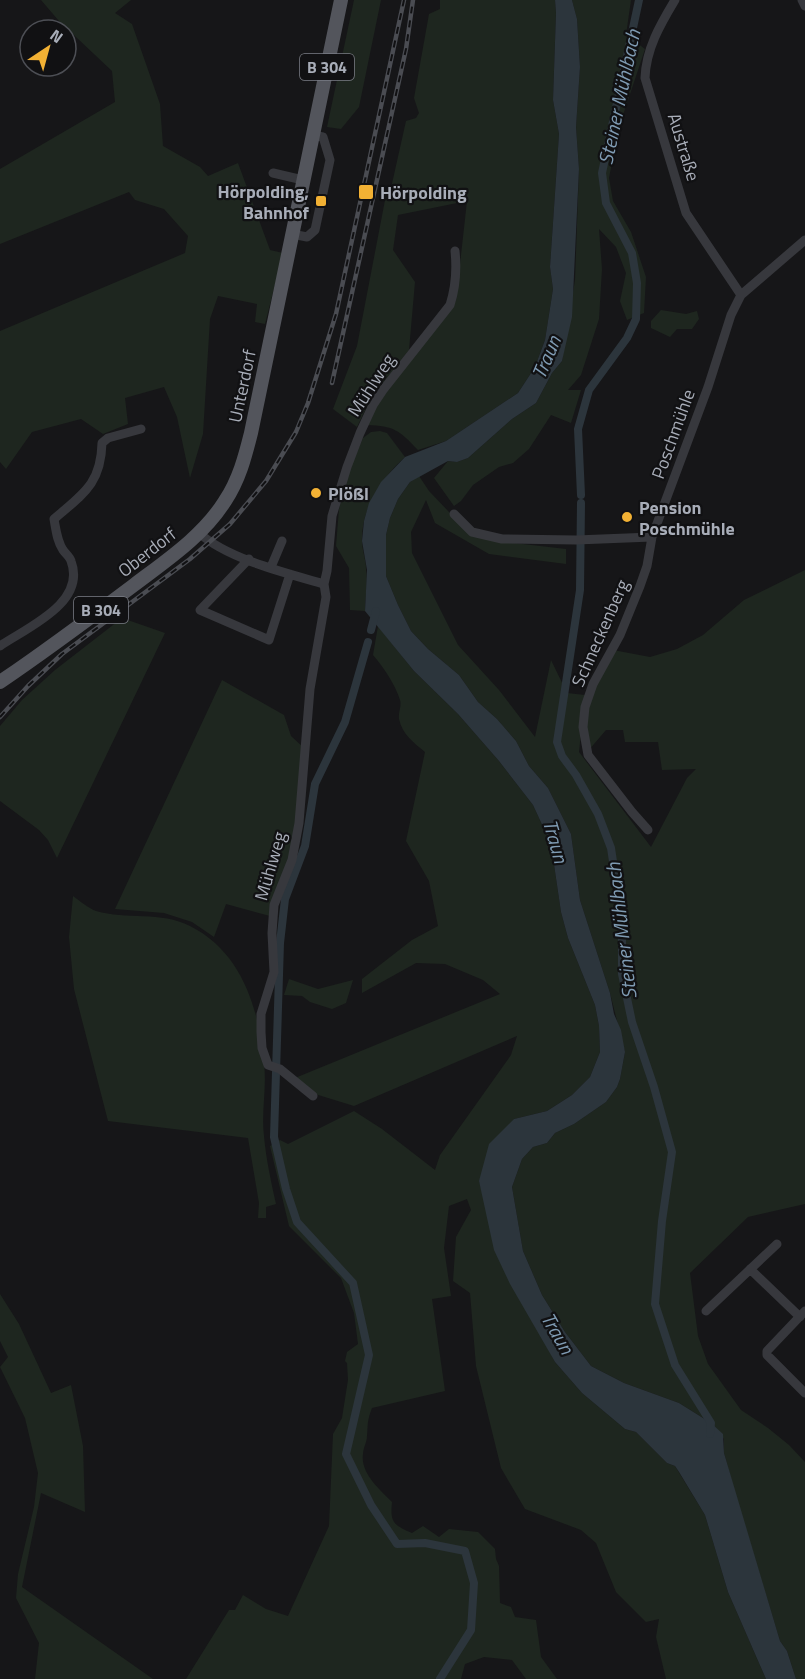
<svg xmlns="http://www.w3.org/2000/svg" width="805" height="1679" font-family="'Titillium Web',sans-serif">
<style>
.green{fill:#1e261f}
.water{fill:#2c353c}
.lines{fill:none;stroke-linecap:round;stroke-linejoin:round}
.canal{stroke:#2c353c;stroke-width:8}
.minor{stroke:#37383d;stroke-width:9}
.primary{stroke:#53555c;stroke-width:14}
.rail-casing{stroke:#4a4c52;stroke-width:4.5}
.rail{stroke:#111113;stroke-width:2;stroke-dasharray:7;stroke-linecap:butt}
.poi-dot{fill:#f2b134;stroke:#111113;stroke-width:2}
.labels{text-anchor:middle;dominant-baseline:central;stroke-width:4.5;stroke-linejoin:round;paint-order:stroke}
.shield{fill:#111113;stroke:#7b7e86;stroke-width:1.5}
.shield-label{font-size:16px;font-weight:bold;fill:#a8adb8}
.street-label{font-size:18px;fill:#a8adb8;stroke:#111113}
.poi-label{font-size:18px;font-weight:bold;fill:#a8adb8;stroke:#111113;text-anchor:start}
.water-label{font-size:20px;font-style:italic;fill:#7f9bb3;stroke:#111113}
</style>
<rect width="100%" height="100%" fill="#161618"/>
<path class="green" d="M41,0h90l-16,13 17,11 28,80 3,42 37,21 8,9 30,-13 32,87 13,3 -18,71 -10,-2 2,-18 -39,-8 -8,23 -7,115 -13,44 -13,-61 -13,-30 -39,11 3,26 -25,10 -22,-15 -49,13 -26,37 -6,-7v-131l185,-78 3,-17 -24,-27 -29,-9 -6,-8 -129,52v-75l115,-67 -3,-31 -53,-50z
M354,0h27l-22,107 -18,22 -14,-2z
M440,0h115l1,13 -3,87 6,34 -9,133 3,22 -8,51 -10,27 -17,26 -72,48 -28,9c-19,-20 -24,-24 -51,-25l11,-24 78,-101 11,-99 -69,14 -5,35 22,32 -6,68 -38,48 -14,29 -24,-18 24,-63 29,-151 3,2 17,-76 10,-3 3,-5 -5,-15 15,-84 11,-5z
M572,0h59l-5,35 19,14 -26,78 -10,51 4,23 18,31 15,45 -2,36 -17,7 -7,-19 6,-28 -10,-26 -17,-18 3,40 -3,50 -18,56 -13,15h13l-10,33 -20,-8 -22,34 -16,14 -14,4 -26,18 -12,16 -7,5 -20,-28 14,-17 9,1 11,-4 44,-39 24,-16 16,-30 10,-12 13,-81 4,-111 -3,-42 4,-60 -3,-48z
M661,310l25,4 11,-3 2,8 -7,10h-15l-7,8 -19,-9v-7z
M380,431l7,2 18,24c-23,21 -44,51 -43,84 0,9 4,19 4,28 2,14 -1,28 -1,42l-15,-1 -1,-42 -13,-22 3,-37 10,-39 14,-32 8,-6z
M419,476l10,15 40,42 45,10 52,6v15l-77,-10 -54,-31 -9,-23 -15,32 1,21 46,92 41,45 36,47 16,-77 16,33 18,2 -6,57 72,95 36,-69 9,-9 -34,1 -4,-28h-33l-2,-12h-17l-18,21 -2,-44 27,-57 37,7 27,-8 26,-14 41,-35 61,-30v634l-57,13 -58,56 8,63 10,28 33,46 27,18 21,17 16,17v217h-9l-9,-28 -7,-10 -44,-145 -12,-43v-14l-13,-16 -32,-20 -55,-20 -33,-17 -26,-34 -23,-37 -19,-44 -11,-64 10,-28 11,-12 14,-4 8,-10 19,-9 32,-22 11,-15 3,-8 5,-27 -15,-59 -30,-93 -9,-66 -23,-46 -19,-22 -13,-25 -19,-22 -19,-17 -19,-27 -31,-26 -17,-18 -13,-26 -12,-29v-41l4,-17 8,-19 12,-17z
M122,618l43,15 -108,225 -9,-18 -9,-10 -39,-29v-75l22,-26 33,-30z
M378,626l36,45 44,43 41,47 34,44 18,39 10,68 7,26 27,67 4,21 1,26 -10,25 -18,18 -25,16 -33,8 -35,62 6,21 52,126 18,34 27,31 43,36 11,3 31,31 8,3 30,49 23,77 38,87h-100l-10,-42 3,-18 -13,3 -30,-30 -20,-49 -15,-13 -56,-21 -24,-41 -25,-102 -6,-73 -17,-12 3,-44 15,-27 -4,-11 -18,7 -5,42 7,48 -19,3 13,92 -73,17c-5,13 -4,15 -5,28 0,6 -4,12 -4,18 -3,19 17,36 29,48 -2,20 1,23 20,31l11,-7 16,11 10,-8 29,3 17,17 1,10 3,7 1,37 11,4 4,10 21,3 5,37 16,22h-31l-14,-19 -28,-3 -19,7 -4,15h-275l43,-69h6l8,-15 23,14 22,7 41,-90 4,-92 9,-16 6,-38 -1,-17 -2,-2 2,-9 11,-8 -4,-31 -13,-35 -52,-52 -19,-80 10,-6 8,4 66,-33 28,18 53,41 5,-15 71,-100 6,-19 -163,70 -39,-12 -20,-16 205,-84 -17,-14 -38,-16 -29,-1 -54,30v-14l50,-39 26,-14 -9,-45 -23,-40 19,-89c-11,-9 -23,-18 -26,-33 -1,-7 3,-13 1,-19 -5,-16 -16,-32 -27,-45z
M222,680l62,35 7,21 13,12 -9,85 -6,27 -19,56 -44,-12 -12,33 -22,-15 -28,-9 -49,-4z
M73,896c7,5 15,12 23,15 30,9 65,0 94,15 52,26 69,83 74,137 3,25 -3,49 0,73 2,23 7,45 12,68l-10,3v11h-8l1,-15 -11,-65 -140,-17 -34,-132 -5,-52z
M289,979l29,10 35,-9 -7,23 -14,6 -22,-7 -8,-6 -18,-1z
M0,1294l19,30 32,69 20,-8 12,61 2,66 -44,-19 -19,94 131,92h-118l4,-36 -23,-45 2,-24 16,-67 4,-34 -13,-55 -25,-51 8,-10 -8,-16z"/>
<path class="water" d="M555,0h17l5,19 3,48 -4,60 3,42 -7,148 -10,44 -10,12 -16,30 -24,16 -44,39 -11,4 -9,-1 -38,21 -12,17 -8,19 -4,17v41l12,29 13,26 17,18 31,26 19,27 19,17 19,22 13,25 19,22 23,46 9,66 30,93 4,21 7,16 4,22 -5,27 -3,8 -11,15 -32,22 -19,9 -8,10 -14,4 -11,12 -10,28 11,64 19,44 23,37 26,34 33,17 55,20 32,20 12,11 1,19 56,188 7,10 9,28h-30l-38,-87 -23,-77 -26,-43 -4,-6 -8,-3 -31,-31 -11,-3 -43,-36 -27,-31 -45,-78 -16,-34 -15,-69 10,-37 25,-25 33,-8 25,-16 18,-18 10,-25 -1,-26 -4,-21 -27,-67 -7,-26 -10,-68 -18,-39 -34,-44 -41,-47 -44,-43 -49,-60 2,-41 -5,-29 2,-20 5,-18 12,-21 24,-25 41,-16 72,-48 17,-26 10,-27 8,-51 -3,-22 9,-133 -6,-34 3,-87z"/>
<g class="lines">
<path class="canal" d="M581,495l-3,-66 11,-39 38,-52 9,-19 1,-36 -5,-30 -26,-50 -4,-30 37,-173
M581,503l-1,87 -23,152 5,14 14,19 22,39 13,34 11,73v53l10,48 22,65 18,65 -10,69 -7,83 20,61 36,58 -1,11
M371,630l5,-19
M368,642l-23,80 -30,62 -10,62 -20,53 -5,44 -6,194 12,52 11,33 56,61 16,72 -23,99 25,51 26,39 28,-1 40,8 9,32 -3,47 -31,49"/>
<path class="minor" d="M675,0c-15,25 -29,49 -30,78l41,135 55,82
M802,0l3,6
M273,173l30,7
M292,234l15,3 8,-7 15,-70 -7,-23 -10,-2
M454,514l18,18 30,7 74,1 76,-3
M199,533c29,26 87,40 125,51
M249,559l-49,51 69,30 21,-66
M271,567l11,-26
M0,646c26,-18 87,-43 71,-85 -1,-4 -5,-7 -8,-11 -6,-9 -7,-20 -9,-31 29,-25 47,-35 48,-76l6,-5 33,-9
M648,830l-16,-18 -44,-57 -5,-28 2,-20 8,-23 27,-49 20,-49 7,-20 5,-29 56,-150 23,-72 10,-20 64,-55
M313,1096l-33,-27 -12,-4 -6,-17 -1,-16v-18l13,-42 -2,-39 2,-28 18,-45 7,-37 11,-134 16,-92 -2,-13 3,-13 5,-55 15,-49 13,-34 13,-28 10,-15 67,-85c6,-19 7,-35 5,-54
M750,1269l50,48
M706,1311l71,-67
M805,1311l-38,40v4l38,38"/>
<path class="primary" d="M0,682c46,-31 90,-64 134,-97 33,-25 69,-49 91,-84 14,-21 20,-44 26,-68l90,-433"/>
<g class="rail-casing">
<path id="rail" d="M332,383l74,-334 7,-49
M0,717l28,-31 34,-32 128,-95 40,-35 36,-43 30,-49 12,-29 28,-89 68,-314"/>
</g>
<use href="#rail" class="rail"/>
</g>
<g class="poi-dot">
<rect x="358" y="184" width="16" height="16" rx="3"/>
<rect x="315" y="195" width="12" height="12" rx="3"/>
<circle cx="316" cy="493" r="6"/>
<circle cx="627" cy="517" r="6"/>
</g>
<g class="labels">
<g class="shield">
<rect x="300" y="54" width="54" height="26" rx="4.5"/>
<rect x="74" y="597" width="54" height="26" rx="4.5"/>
</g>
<g class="shield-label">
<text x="327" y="67">B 304</text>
<text x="101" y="610">B 304</text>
</g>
<g class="street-label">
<text transform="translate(684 147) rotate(73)">Austraße</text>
<text transform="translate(371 385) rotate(-57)">Mühlweg</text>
<text transform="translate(242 386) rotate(-78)">Unterdorf</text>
<text transform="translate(673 434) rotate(-70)">Poschmühle</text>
<text transform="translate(147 552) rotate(-38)">Oberdorf</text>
<text transform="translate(600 633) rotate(-66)">Schneckenberg</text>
<text transform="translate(270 866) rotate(-74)">Mühlweg</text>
</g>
<g class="poi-label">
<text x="309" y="191" text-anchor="end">Hörpolding,<tspan x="309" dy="21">Bahnhof</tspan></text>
<text x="380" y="192">Hörpolding</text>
<text x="328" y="493">Plößl</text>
<text x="639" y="507">Pension<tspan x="639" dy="21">Poschmühle</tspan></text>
</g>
<g class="water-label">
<text transform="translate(619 97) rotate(-78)">Steiner Mühlbach</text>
<text transform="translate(546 357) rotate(-67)">Traun</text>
<text transform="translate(556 841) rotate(74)">Traun</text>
<text transform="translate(621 931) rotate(-97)">Steiner Mühlbach</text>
<text transform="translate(558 1333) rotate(60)">Traun</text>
</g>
</g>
<g transform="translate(48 48) rotate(36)"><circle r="28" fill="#111113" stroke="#4d4f55" stroke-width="1.5"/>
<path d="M0-4.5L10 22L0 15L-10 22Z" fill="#f2b134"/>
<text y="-9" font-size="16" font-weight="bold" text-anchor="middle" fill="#a8adb8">N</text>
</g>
</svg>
